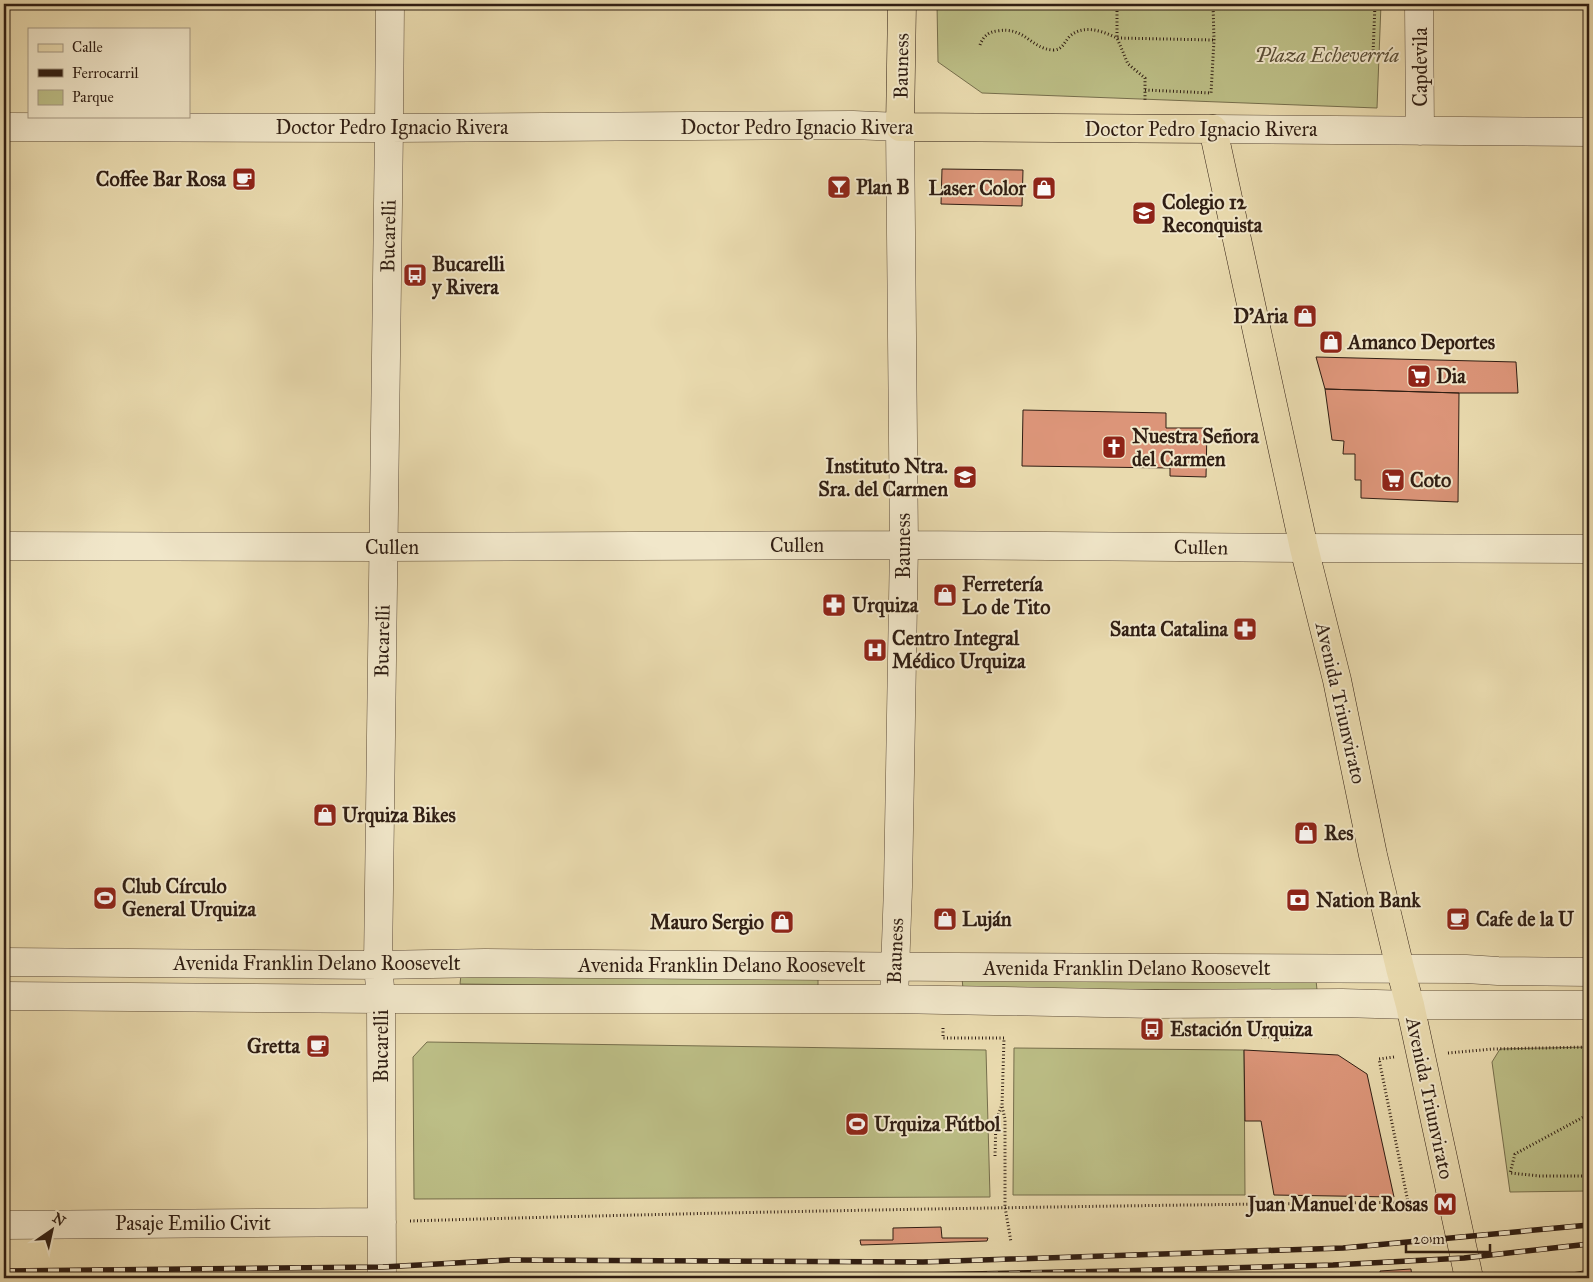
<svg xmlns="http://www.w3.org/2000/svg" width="1593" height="1282" font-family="'IM FELL Great Primer',serif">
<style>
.green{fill:#bcbe86;stroke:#766e4c}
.building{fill:#dc9579;stroke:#301e13}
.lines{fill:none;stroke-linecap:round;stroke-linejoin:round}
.minor-casing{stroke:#5e4d3a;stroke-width:29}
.major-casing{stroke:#301e13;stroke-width:29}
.path{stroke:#301e13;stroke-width:3;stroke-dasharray:1 2.5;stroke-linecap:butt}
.minor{stroke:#f1e7ca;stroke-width:28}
.major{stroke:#e9daae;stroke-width:28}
.rail-casing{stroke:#301e13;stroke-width:5.5}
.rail{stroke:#f1e7ca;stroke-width:4;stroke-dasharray:11;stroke-linecap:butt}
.labels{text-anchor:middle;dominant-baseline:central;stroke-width:4;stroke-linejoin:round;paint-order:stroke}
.park-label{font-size:20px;font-style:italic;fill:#5a4e36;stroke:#f1e7ca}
.street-label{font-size:20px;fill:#301e13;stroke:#f1e7ca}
.poi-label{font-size:20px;font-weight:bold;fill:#301e13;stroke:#f1e7ca;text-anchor:start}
</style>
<rect width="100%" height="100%" fill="#e9daae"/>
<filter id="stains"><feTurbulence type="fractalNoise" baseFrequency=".004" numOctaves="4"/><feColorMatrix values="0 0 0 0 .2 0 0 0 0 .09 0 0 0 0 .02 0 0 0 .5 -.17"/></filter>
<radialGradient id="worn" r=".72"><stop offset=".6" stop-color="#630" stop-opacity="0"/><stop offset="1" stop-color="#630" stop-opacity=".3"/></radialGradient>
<path class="green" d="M937,4h444l-4,104 -395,-15 -44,-31z
M461,975l357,2v11l-358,-4z
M962,978l354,2 1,10 -354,-1z
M427,1042l559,8 4,147 -576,2 -1,-142z
M1589,1047v144l-79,1 -18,-130 8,-13z
M1014,1048l230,2 1,145h-232z"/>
<path class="building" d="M942,169l81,1 -1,36 -81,-2z
M1316,357l200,5 2,31h-59l-134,-4z
M1325,389l134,4 -1,109 -97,-4v-18h-6v-26h-12l1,-13 -12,-1z
M1023,410l143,3v15h41l-1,49 -36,-1v-8l-148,-2z
M1244,1050l94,5 29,19 27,123 -120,-2 -13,-74h-16z
M941,1227l1,11h46l-1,3 -126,4 -1,-5h33v-12z
M1411,1269l1,9h-31l-1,-7z
M1589,1270v8h-46z"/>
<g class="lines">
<g class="minor-casing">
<path id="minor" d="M1419,4l1,127
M4,127l385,1 464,-3 47,2 4,418 -6,342 -4,112
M1213,129l376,3
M4,546l379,1 521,-2 400,3 285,1
M4,962l374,3 107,-2 465,4 516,2 32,2 91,1
M4,996l377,3h513l261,5 187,-1 68,2h179
M4,1225l378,-3
M382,1278l-1,-279 -3,-34 11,-837 1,-124"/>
</g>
<g class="major-casing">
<path id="major" d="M902,4l-2,123 313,2 91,419 33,132 36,175 27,113 10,37 59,273"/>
</g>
<path class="path" d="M1117,4v34l11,26 17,14v23
M1375,4l-2,50 19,2
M1270,8v-4
M980,45c3,-8 8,-13 17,-14 28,-5 34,18 56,19 10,0 11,-8 17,-14 14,-12 32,-5 47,2l97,2
M1145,90l66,3 3,-53 -1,-36
M943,1028v10h61l-2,68 3,13v88l6,35
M1261,1037h34
M1448,1053l45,-4 96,-2
M1394,1057l-15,2 29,143
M1589,1114l-74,40 -5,19 30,3h49
M995,1156l1,-35 5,-14
M410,1221c338,-10 676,-15 1014,-19"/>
<use href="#minor" class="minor"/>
<use href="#major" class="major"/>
<g class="rail-casing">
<path id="rail" d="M4,1271l379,-4 126,-7 414,2 420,-14 246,-23
M459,1278l47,-2 416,-1 194,-4 217,-6 131,-7 125,-14"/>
</g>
<use href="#rail" class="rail"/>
</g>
<defs>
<g id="cafe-square" transform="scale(1.25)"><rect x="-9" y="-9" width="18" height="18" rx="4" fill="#8f2418" stroke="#f1e7ca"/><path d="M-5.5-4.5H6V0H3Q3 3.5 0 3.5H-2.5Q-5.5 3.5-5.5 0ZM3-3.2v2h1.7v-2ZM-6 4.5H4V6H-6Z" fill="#fff"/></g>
<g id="bar-square" transform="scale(1.25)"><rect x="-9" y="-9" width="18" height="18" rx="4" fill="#8f2418" stroke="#f1e7ca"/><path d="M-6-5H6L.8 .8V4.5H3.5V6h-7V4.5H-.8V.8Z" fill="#fff"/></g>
<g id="shop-square" transform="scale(1.25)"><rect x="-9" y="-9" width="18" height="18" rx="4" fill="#8f2418" stroke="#f1e7ca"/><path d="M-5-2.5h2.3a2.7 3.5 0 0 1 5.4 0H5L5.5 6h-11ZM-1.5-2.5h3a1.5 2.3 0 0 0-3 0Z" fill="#fff"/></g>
<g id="school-square" transform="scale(1.25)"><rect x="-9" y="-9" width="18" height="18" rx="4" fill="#8f2418" stroke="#f1e7ca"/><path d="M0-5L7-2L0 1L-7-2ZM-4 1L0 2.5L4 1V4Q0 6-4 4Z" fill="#fff"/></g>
<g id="bus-square" transform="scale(1.25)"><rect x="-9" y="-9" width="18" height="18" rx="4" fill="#8f2418" stroke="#f1e7ca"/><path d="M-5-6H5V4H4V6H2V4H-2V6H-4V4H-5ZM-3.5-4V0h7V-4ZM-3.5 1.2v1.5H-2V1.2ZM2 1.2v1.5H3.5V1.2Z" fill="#fff"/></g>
<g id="supermarket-square" transform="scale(1.25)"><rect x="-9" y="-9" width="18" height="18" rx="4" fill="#8f2418" stroke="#f1e7ca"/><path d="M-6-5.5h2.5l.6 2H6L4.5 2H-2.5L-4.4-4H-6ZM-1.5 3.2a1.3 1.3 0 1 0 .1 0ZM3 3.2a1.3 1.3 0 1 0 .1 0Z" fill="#fff"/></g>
<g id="church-square" transform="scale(1.25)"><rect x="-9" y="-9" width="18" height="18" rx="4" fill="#8f2418" stroke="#f1e7ca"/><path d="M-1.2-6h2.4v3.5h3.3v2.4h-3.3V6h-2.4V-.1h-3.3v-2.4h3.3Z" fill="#fff"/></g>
<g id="pharmacy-square" transform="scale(1.25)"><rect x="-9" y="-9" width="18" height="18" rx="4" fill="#8f2418" stroke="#f1e7ca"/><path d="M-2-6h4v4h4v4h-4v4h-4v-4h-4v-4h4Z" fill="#fff"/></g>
<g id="hospital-square" transform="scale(1.25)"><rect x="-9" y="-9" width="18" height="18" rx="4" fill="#8f2418" stroke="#f1e7ca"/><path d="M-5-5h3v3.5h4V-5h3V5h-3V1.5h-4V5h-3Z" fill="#fff"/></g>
<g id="stadium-square" transform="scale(1.25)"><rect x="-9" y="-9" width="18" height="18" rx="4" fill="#8f2418" stroke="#f1e7ca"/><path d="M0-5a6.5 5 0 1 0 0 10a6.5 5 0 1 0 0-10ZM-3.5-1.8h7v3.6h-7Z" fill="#fff"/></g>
<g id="bank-square" transform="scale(1.25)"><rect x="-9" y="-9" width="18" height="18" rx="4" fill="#8f2418" stroke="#f1e7ca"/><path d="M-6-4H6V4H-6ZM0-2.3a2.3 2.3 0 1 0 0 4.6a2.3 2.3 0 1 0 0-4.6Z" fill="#fff"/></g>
<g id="metro-square" transform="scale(1.25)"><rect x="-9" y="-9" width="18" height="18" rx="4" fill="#8f2418" stroke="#f1e7ca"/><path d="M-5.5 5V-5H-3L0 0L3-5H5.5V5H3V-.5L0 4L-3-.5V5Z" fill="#fff"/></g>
</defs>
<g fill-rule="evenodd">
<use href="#cafe-square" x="244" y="179"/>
<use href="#bar-square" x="839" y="187"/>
<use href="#shop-square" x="1044" y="188"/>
<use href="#school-square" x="1144" y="213"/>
<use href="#bus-square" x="415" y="275"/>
<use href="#shop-square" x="1305" y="316"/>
<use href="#shop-square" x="1331" y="342"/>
<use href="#supermarket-square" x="1419" y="376"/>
<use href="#church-square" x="1114" y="447"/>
<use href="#school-square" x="965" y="477"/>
<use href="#supermarket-square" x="1393" y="480"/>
<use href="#shop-square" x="945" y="595"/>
<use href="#pharmacy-square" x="834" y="605"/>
<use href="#pharmacy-square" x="1245" y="629"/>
<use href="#hospital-square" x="875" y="650"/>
<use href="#shop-square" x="325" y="815"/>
<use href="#shop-square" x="1306" y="833"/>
<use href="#stadium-square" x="105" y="898"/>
<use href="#bank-square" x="1298" y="900"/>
<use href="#shop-square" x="945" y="919"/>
<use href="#cafe-square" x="1458" y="919"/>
<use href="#shop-square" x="782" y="922"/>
<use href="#bus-square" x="1152" y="1029"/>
<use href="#cafe-square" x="318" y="1046"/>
<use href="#stadium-square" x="857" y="1124"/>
<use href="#metro-square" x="1445" y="1204"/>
</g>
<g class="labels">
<g class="park-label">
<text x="1327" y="55">Plaza Echeverría</text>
</g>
<g class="street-label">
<text transform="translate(901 66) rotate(-89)">Bauness</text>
<text transform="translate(1420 67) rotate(-90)">Capdevila</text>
<text x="392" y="127">Doctor Pedro Ignacio Rivera</text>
<text x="797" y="127">Doctor Pedro Ignacio Rivera</text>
<text x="1201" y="129">Doctor Pedro Ignacio Rivera</text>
<text transform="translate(388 236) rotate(-89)">Bucarelli</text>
<text x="797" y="545">Cullen</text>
<text transform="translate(903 546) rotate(-90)">Bauness</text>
<text x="392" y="547">Cullen</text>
<text transform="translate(1201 547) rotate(1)">Cullen</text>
<text transform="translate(382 641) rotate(-89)">Bucarelli</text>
<text transform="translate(1341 703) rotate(77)">Avenida Triunvirato</text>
<text transform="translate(895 951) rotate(-88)">Bauness</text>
<text x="317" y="963">Avenida Franklin Delano Roosevelt</text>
<text x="722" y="965">Avenida Franklin Delano Roosevelt</text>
<text x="1127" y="968">Avenida Franklin Delano Roosevelt</text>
<text transform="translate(381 1046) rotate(-90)">Bucarelli</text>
<text transform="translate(1430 1098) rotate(78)">Avenida Triunvirato</text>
<text x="193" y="1223">Pasaje Emilio Civit</text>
</g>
<g class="poi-label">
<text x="226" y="179" text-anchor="end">Coffee Bar Rosa</text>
<text x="856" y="187">Plan B</text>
<text x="1026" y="188" text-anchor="end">Laser Color</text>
<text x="1162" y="202">Colegio 12<tspan x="1162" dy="23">Reconquista</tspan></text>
<text x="432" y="264">Bucarelli<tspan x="432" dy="23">y Rivera</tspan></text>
<text x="1288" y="316" text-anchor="end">D'Aria</text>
<text x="1348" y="342">Amanco Deportes</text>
<text x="1436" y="376">Dia</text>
<text x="1132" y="436">Nuestra Señora<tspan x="1132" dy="23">del Carmen</tspan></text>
<text x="948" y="466" text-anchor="end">Instituto Ntra.<tspan x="948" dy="23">Sra. del Carmen</tspan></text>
<text x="1410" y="480">Coto</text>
<text x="962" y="584">Ferretería<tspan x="962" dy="23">Lo de Tito</tspan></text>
<text x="852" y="605">Urquiza</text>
<text x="1228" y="629" text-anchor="end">Santa Catalina</text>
<text x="892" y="638">Centro Integral<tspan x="892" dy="23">Médico Urquiza</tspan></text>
<text x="342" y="815">Urquiza Bikes</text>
<text x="1324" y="833">Res</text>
<text x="122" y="886">Club Círculo<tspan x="122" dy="23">General Urquiza</tspan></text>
<text x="1316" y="900">Nation Bank</text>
<text x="962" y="919">Luján</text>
<text x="1476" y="919">Cafe de la U</text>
<text x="764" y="922" text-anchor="end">Mauro Sergio</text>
<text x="1170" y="1029">Estación Urquiza</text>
<text x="300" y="1046" text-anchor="end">Gretta</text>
<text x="874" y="1124">Urquiza Fútbol</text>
<text x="1428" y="1204" text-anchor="end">Juan Manuel de Rosas</text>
</g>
</g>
<rect width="1593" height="1282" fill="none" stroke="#e9daae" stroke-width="20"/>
<rect x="5" y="5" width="1583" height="1272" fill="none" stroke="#301e13" stroke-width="2.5"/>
<rect x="10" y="10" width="1573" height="1262" fill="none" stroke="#301e13"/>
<rect x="28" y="28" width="162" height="90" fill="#f1e7ca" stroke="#a49781"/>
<rect x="38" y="44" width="25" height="8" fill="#e9daae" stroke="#a49781"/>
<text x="72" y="52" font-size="15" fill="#301e13">Calle</text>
<rect x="38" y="69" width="25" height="8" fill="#301e13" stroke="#a49781"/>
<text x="72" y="78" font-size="15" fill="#301e13">Ferrocarril</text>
<rect x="38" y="90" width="25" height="15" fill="#bcbe86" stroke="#a49781"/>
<text x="72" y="102" font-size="15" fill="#301e13">Parque</text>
<g transform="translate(52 1230) rotate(34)" stroke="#f1e7ca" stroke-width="4" paint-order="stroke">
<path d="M0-4L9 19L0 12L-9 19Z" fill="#301e13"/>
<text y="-8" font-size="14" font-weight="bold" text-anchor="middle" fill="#301e13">N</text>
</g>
<path d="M1406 1244v8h84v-8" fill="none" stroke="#301e13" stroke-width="2.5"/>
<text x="1413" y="1244" font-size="15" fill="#301e13" stroke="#f1e7ca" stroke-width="4" paint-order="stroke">20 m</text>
<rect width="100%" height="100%" filter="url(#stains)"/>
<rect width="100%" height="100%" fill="url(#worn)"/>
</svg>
